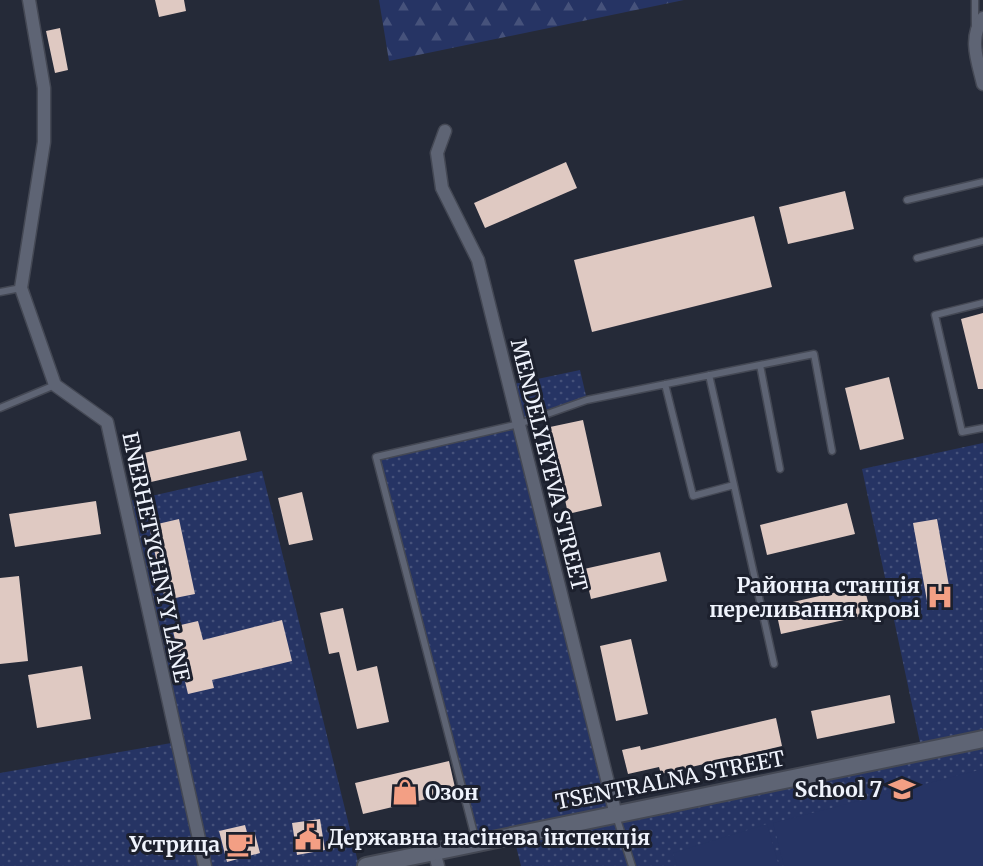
<svg xmlns="http://www.w3.org/2000/svg" width="983" height="866" font-family="Merriweather,serif">
<style>
.grass{fill:url(#grass-dots)}
.forest{fill:url(#forest-firs)}
.garden{fill:#263464}
.building{fill:#dfc9c2}
.lines{fill:none;stroke-linecap:round;stroke-linejoin:round}
.service-casing{stroke:#444854;stroke-width:9}
.minor-casing{stroke:#444854;stroke-width:15}
.secondary-casing{stroke:#444854;stroke-width:20}
.service{stroke:#5e6474;stroke-width:6}
.minor{stroke:#5e6474;stroke-width:12}
.secondary{stroke:#5e6474;stroke-width:16}
.labels{text-anchor:middle;dominant-baseline:central;stroke-width:6;stroke-linejoin:round;paint-order:stroke}
.street-label{font-size:21px;fill:#eff3fc;stroke:#1c202d}
.poi-label{font-size:21px;font-weight:bold;fill:#eff3fc;stroke:#1c202d;text-anchor:end}
</style>
<defs>
<pattern id="grass-dots" width="8" height="8" patternUnits="userSpaceOnUse" patternTransform="scale(1.5)"><rect width="8" height="8" fill="#263464"/><path d="M2 2h.1M6 6h.1" fill="none" stroke="#46527b" stroke-width="1.8" stroke-linecap="round"/></pattern>
<pattern id="forest-firs" width="22" height="20" patternUnits="userSpaceOnUse" patternTransform="scale(1.5)"><rect width="22" height="20" fill="#263464"/><path d="M5 1l3.5 6h-7zM16 11l3.5 6h-7z" fill="#46527b"/></pattern>
</defs>
<rect width="100%" height="100%" fill="#252a38"/>
<path class="grass" d="M580,370l7,30 -68,24 97,391 306,-63 -60,-283 121,-26v423h-462l-8,-32 -36,7 -101,-384 142,-33 -9,-39z
M262,471l97,395h-359v-93l177,-31 -52,-240z"/>
<path class="forest" d="M379,0h305l-295,61z"/>
<path class="garden" d="M983,769v97h-199l-11,-43z
M767,824l12,42h-102l-4,-13z"/>
<path class="building" d="M155,0h29l2,11 -27,6z
M60,28l8,42 -13,3 -9,-42z
M566,162l11,26 -92,40 -11,-25z
M845,191l9,38 -66,15 -9,-37z
M754,216l18,71 -180,45 -18,-72z
M983,313v76h-5l-17,-70z
M889,377l15,62 -44,11 -15,-62z
M583,420l19,86 -34,8 -18,-87z
M240,431l7,29 -96,22 -7,-29z
M302,492l11,48 -24,5 -11,-47z
M96,501l5,33 -86,13 -6,-33z
M847,503l8,31 -88,21 -7,-30z
M179,519l16,75 -30,6 -16,-74z
M937,519l14,78 -24,4 -14,-78z
M660,552l7,29 -76,18 -7,-30z
M19,576l9,85 -28,3v-86z
M864,586l7,28 -90,20 -6,-28z
M343,608l14,63 20,-5 12,56 -32,7 -18,-77 -10,2 -9,-41z
M282,620l10,41 -80,19 2,8 -26,6 -16,-67 26,-6 5,19z
M631,639l17,75 -32,7 -16,-75z
M82,666l9,53 -54,9 -9,-53z
M890,695l5,28 -78,16 -6,-28z
M776,718l6,28 -121,28 -2,-7 -31,7 -6,-24 18,-4 1,4z
M449,761l7,31 -93,22 -8,-31z
M320,819l5,31 -28,5 -5,-32z
M245,825l3,11 7,-2 5,19 -33,9 -8,-31z"/>
<g class="lines">
<g class="service-casing">
<path id="service" d="M975,25v-25
M907,200l76,-18
M917,258l66,-17
M0,292l21,-4
M983,303l-48,12 27,117 21,-4
M760,365l20,104
M665,384l28,112 41,-11 -25,-110
M0,408l55,-23
M734,485l40,179
M616,816l16,50
M476,841l-100,-384 143,-33 68,-24 227,-46 18,97"/>
</g>
<g class="minor-casing">
<path id="minor" d="M29,0l15,88v54l-23,146 34,97 52,37 98,444
M983,18c-15,20 -5,44 0,66
M445,131l-8,22 5,35 36,72 138,555
M434,851l4,15"/>
</g>
<g class="secondary-casing">
<path id="secondary" d="M366,866l617,-127"/>
</g>
<use href="#service" class="service"/>
<use href="#minor" class="minor"/>
<use href="#secondary" class="secondary"/>
</g>
<defs>
<g id="hospital-bare" transform="scale(2.07)"><path d="M-5-5h3v3.5h4V-5h3V5h-3V1.5h-4V5h-3Z" fill="#f39f84" stroke="#1c202d" stroke-width="2.5" paint-order="stroke"/></g>
<g id="school-bare" transform="scale(2.07)"><path d="M0-5L7-2L0 1L-7-2ZM-4 1L0 2.5L4 1V4Q0 6-4 4Z" fill="#f39f84" stroke="#1c202d" stroke-width="2.5" paint-order="stroke"/></g>
<g id="shop-bare" transform="scale(2.07)"><path d="M-5-2.5h2.3a2.7 3.5 0 0 1 5.4 0H5L5.5 6h-11ZM-1.5-2.5h3a1.5 2.3 0 0 0-3 0Z" fill="#f39f84" stroke="#1c202d" stroke-width="2.5" paint-order="stroke"/></g>
<g id="civic-bare" transform="scale(2.07)"><path d="M-.6-6.5H3V-4.5H.6V-3L4-1V1h2V6H-6V1h2V-1L-.6-3ZM-1.2 2.5V6h2.4V2.5Z" fill="#f39f84" stroke="#1c202d" stroke-width="2.5" paint-order="stroke"/></g>
<g id="cafe-bare" transform="scale(2.07)"><path d="M-5.5-4.5H6V0H3Q3 3.5 0 3.5H-2.5Q-5.5 3.5-5.5 0ZM3-3.2v2h1.7v-2ZM-6 4.5H4V6H-6Z" fill="#f39f84" stroke="#1c202d" stroke-width="2.5" paint-order="stroke"/></g>
</defs>
<g fill-rule="evenodd">
<use href="#hospital-bare" x="940" y="597"/>
<use href="#school-bare" x="902" y="789"/>
<use href="#shop-bare" x="405" y="792"/>
<use href="#civic-bare" x="308" y="837"/>
<use href="#cafe-bare" x="240" y="844"/>
</g>
<g class="labels">
<g class="street-label">
<text transform="translate(549 465) rotate(76)">MENDELYEYEVA STREET</text>
<text transform="translate(156 557) rotate(78)">ENERHETYCHNYY LANE</text>
<text transform="translate(670 780) rotate(-11)">TSENTRALNA STREET</text>
</g>
<g class="poi-label">
<text x="920" y="585">Районна станція<tspan x="920" dy="24">переливання крові</tspan></text>
<text x="882" y="789">School 7</text>
<text x="425" y="792" text-anchor="start">Озон</text>
<text x="328" y="837" text-anchor="start">Державна насiнева iнспекцiя</text>
<text x="220" y="844">Устрица</text>
</g>
</g>
</svg>
